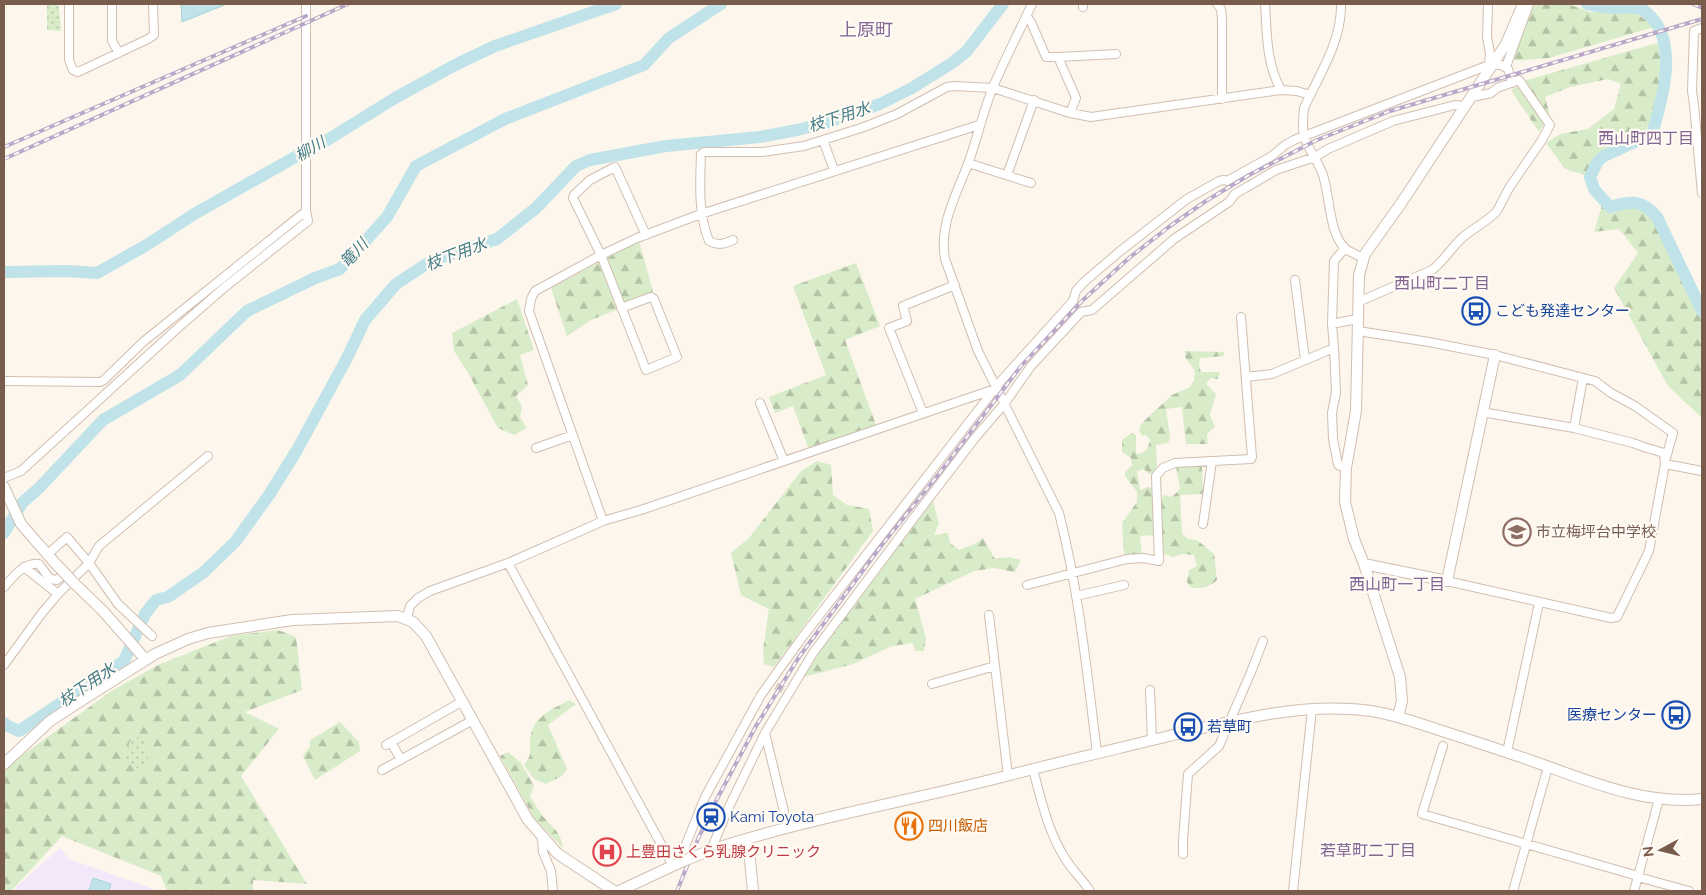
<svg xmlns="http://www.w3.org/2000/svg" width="1706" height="895" font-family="Raleway,'Noto Sans JP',sans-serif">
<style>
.education{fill:#f3e8fa}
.forest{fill:url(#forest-firs)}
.park{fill:url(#park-dots)}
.water{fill:#bfe3e8;stroke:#a5d3da}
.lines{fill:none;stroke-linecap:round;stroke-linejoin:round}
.river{stroke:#bfe3e8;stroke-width:12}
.minor-tunnel{stroke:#dcd0c4;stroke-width:8;stroke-dasharray:8 4;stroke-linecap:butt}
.minor-casing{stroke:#d1beb0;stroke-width:10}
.tertiary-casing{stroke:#d1beb0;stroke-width:12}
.minor{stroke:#fff;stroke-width:8}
.tertiary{stroke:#fff;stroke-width:10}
.rail-casing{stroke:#b9a8c9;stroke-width:4}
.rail{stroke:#fffaf3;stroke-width:2;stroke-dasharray:5.5;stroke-linecap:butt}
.tertiary-bridge-casing{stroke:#d1beb0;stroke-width:12;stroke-linecap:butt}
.tertiary-bridge{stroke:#fff;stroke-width:10}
.labels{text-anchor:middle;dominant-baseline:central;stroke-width:4.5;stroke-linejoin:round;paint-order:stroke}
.transit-label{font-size:15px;fill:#164399;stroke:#fffaf3;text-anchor:start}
.education-label{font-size:15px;fill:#785e54;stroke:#fffaf3;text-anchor:start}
.food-label{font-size:15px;fill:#c56008;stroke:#fffaf3;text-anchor:start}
.health-label{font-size:15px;fill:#be3a42;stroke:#fffaf3;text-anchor:start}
.water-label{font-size:16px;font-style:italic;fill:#437c86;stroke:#fffaf3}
.neighbourhood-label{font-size:16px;fill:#846695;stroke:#fffaf3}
.quarter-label{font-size:18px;fill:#846695;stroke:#fffaf3}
</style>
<defs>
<pattern id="forest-firs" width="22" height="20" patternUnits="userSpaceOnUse" patternTransform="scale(1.25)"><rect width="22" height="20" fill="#d8ecc9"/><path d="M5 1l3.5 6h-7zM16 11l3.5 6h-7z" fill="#b4c2a5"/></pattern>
<pattern id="park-dots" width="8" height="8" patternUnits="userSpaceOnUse" patternTransform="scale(1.25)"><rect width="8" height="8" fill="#d8ecc9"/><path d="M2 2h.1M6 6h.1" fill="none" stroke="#b4c2a5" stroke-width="1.8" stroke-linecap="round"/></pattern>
</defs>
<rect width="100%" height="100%" fill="#fdf6ec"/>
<path class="education" d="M60,848l9,11 90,32h-140l-4,-3z"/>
<path class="forest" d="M1534,4h34l22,8 42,-3 22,18 -105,31 -40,3z
M1664,41l-1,34 -7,37 -12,21 -51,24 -5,19 -23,-7 -19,-26 14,-9 28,-5 26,-20 7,-25 -13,-5 -38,8 -25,10 5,19 -11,16 -28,-42 16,-10z
M1640,202l29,33 33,65 -1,117 -33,-31 -54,-98 24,-35 -19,-24 -25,3 8,-27z
M639,241l14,50 -9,8 -53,21 -24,16 -16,-48z
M856,263l24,63 -35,14 31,85 -67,25 -16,-44 -18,7 -6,-16 57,-22 -33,-89z
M517,299l17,51 -14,5 8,30 -12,11 6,11 -2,10 7,11 -13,7 -16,-7 -31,-57 -13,-20 -2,-18z
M1185,351l39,1v4l-24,2 -1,7 2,7h19l-2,7 -7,-1 -5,6 10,10 -6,21 5,12 -8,7 1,10h-22l-4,-37 -16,2 4,29 -2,5 -12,2 1,20 -3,8 -5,1 -5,-5 -7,2 3,19 8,-3 5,1 3,47 -16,1 2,18 -4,2h-14l-2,-33 15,-21v-10l-12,-16v-4l7,-7 -1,-7 -9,-6v-12l10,-7 4,2v19c10,-1 12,-5 14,-14l-4,-5 -4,1 -3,-6 3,-7 30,-28 18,-8 4,-6 1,-10 -10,-14z
M817,461l14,4 2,30 14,10 22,4 4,22 -99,136 -10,-3 -1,-14 6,-41 -28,-14 -10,-42 18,-15 52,-67z
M1176,466h26l1,28 -23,1 2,39 6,5 9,1 17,14 3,26c-8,8 -16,9 -27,7l-3,-5 2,-12 8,-4 -3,-11 -11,-1 -10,3 -9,-3 -5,-52 5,-7 8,2 8,-8z
M932,499l7,24 -5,12 14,-2 2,10 9,7 16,-6 8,-6 12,21 14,-2 12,3 -6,12 -21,-4 -20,3 -59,28 11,39 -2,13h-9l-2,-8 -21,3 -39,18 -49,13 14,-25 55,-71z
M278,630l18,7 6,53 -57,22 34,17 -38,47 66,108 -54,-4v11h-86l-6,-15 -99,-40 -51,55h-7v-120l6,-7 103,-74 47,-26 71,-28z
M569,700l7,4 -28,21 19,44 -5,7 -16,8 -12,-5 -10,-14c8,-11 6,-11 6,-25 2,-23 21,-30 39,-40z
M340,722l19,20 1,9 -45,29 -12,-24 7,-10v-6z
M508,752l13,11 13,23 -4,10c4,6 7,12 11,18 10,13 20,17 22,34l-29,-30 -34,-62z"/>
<path class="park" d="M47,4h10v2h2l2,25 -14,-1z
M139,737l8,8v21l-9,3 -14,-8 6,-20z"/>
<path class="water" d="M181,4h46l-45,18z
M93,878l18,6 -2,7h-20z"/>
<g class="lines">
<path class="river" d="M1587,4c8,2 18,3 27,4 9,0 18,-2 27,1 4,1 8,6 11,9 26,29 10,83 0,116l-48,22 -6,5 -8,16 4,12 16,18c21,-6 32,-8 47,10l45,94
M4,272l63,-1 30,2 48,-27 51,-33 108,-61 17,-8 74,-46 60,-33 40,-19 121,-42
M4,533l18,-30 17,-15 64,-68 77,-45 67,-64 68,-33 25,-9 47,-52 29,-51 89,-47 139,-54 25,-27 52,-34
M4,723l4,3 11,5 105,-70 21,-47 11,-14 12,-3 36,-25 31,-30 34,-47 28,-45 50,-92 18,-38 31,-36 32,-21 20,-8 49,-16 39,-31 40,-42 14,-6 76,-14 94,-9 37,-7 28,-7 55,-19 32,-16 40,-25 14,-11 37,-48"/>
<path class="minor-tunnel" d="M776,686l8,4"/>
<g class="minor-casing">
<path id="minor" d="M69,4v56l4,10 5,2 70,-33 6,-4 -1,-31
M112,4v37l7,12
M1032,4c-13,28 -27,55 -39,83 -10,25 -16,52 -25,77 -12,31 -29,61 -23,95l33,92 81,162c20,78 28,159 38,240
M1083,4v3
M1217,4l4,5 1,10v80
M1265,4c2,30 1,59 16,86l16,1 13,4
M1488,4l-1,33 3,16 -1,12
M1026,16l5,6 15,35h12l18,41 -6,15
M1702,28l-8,3 -2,60 2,14 8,88
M1058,57l58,-3
M1503,66l4,-2 22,-60
M823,140l11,30
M968,163l63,20
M1007,175l27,-75
M733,240c-9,4 -15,6 -24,1 -11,-28 -9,-57 -8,-87l3,-2h58l42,-6 60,-19 33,-13 50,-27 7,-1 39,2 77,25 21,4 190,-27
M1345,249l18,9
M1295,280l10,80
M1358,302l74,-32c12,-9 19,-22 30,-32 11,-10 25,-16 35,-27l12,-23 33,-48 8,-15 -31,-45 -22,8 -6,5 -19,4
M621,308l30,-11 3,2 23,58 -31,13 -45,-115 -28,-57 1,-3 16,-15 25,-13 31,68
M1332,324l25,-5
M1358,331l71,11 66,13 100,26 16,12 24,13 38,27 -7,25
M1334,348l2,44 -4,21 1,26 5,26 8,3
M1246,377l26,-3 62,-26 -2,-24 2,-63 11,-13c-16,-14 -15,-52 -22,-73 -5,-14 -15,-26 -19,-39 -2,-9 -1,-19 0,-28 15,-33 38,-67 37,-104
M4,381l96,1 4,-2 39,-38 163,-131
M760,403l24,58
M923,413l-34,-85 18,-7 -4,-15 52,-21
M1574,428l9,-50
M536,448l37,-13
M1665,464l37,7
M4,478l17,-7 158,-144 46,-40 83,-66 -2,-10v-207
M603,521l-74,-210 2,-12 4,-8 66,-36 36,-17 64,-24 278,-89
M1203,524l9,-63
M48,554l19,-17 22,26 29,41 34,32
M508,563l165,303
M24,567l34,27
M1447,581l164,37 6,-1 32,-66 16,-87 -1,-11 -20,-6 -11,-4 -59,-15 -92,-16
M1027,585l100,-26 16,-1 16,3 -3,-85 7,-8 12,-5 76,-4 1,-2 -11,-140
M4,587c9,-10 20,-25 35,-23l11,15 7,1 8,-7
M1076,596l48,-11
M989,615l19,161
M407,618l3,-12 8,-8 12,-7 78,-28 95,-42 38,-11 354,-121
M4,665l38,-52 16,-19 31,-31 10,-17 109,-90
M932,684l63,-18
M1150,690l2,51
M765,733l23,95
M391,742l10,18
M386,745l77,-44
M1443,746l-21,68 216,62
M1507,752l32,-149
M1033,769c8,31 15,63 33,91 7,11 17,20 24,31
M382,770l91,-50
M542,837l1,15 8,19 2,20
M711,850l17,-41 37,-76 48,-80 100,-134 62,-81 30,-35 26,-37 50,-54 11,-2 82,-71 55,-37 6,-8 41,-24 39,-13 13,-8 65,-28 62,-16 10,1
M1183,854v-14l5,-66 31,-28 32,-74 12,-31
M678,864l27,-67 56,-102 40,-56 199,-257 73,-81 3,-10 7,-8 36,-31 68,-53 32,-18 5,-1 3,1 45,-25 13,-11 9,-5 195,-75h13l6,4 4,14
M1638,877l51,14
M1293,891l19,-182
M1513,891l35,-124
M1634,891l25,-92"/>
</g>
<g class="tertiary-casing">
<path id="tertiary" d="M4,487l17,37 34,39
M1364,564l83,17 48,-226
M74,583l29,28 43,49
M1398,717l4,-16 -2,-24 -36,-113 -10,-25 -9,-37 1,-34 10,-57 3,-136 6,-21 37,-52 96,-146 8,-12 17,-40
M4,764l46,-43 26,-17 79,-50 33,-15 20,-6 84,-13 106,-4 15,6 13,14 102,184 30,34 56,37
M748,839l5,52
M711,850c97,-32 199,-49 299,-75 53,-14 106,-26 159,-39 60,-14 121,-31 182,-27 29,1 58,11 85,20 34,11 68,22 102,34 53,19 107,42 164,36
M619,891l62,-29"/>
</g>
<use href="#minor" class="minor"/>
<use href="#tertiary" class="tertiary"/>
<g class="rail-casing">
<path id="rail" d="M1693,4l9,4
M4,147l302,-131
M4,159l344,-155
M677,891l21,-52 19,-40 39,-73 43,-69 82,-111 57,-71 83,-109 62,-66 46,-42 41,-32 36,-25 43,-26 68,-35 73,-29 312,-92"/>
</g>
<use href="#rail" class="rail"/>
<g class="tertiary-bridge-casing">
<path id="tertiary-bridge" d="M55,563l19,20
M681,862l30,-12"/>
</g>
<use href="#tertiary-bridge" class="tertiary-bridge"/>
</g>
<defs>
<g id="bus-ring" transform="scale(1.4375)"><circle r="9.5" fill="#fffaf3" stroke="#1a4fb4" stroke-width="1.5"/><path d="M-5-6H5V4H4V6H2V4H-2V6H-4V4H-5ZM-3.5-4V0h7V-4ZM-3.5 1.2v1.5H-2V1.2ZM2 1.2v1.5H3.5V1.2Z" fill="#1a4fb4"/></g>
<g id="school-ring" transform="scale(1.4375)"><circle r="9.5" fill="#fffaf3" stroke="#8d6e63" stroke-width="1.5"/><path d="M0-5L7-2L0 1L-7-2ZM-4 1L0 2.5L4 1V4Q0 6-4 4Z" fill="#8d6e63"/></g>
<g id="station-ring" transform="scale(1.4375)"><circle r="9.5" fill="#fffaf3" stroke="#1a4fb4" stroke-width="1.5"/><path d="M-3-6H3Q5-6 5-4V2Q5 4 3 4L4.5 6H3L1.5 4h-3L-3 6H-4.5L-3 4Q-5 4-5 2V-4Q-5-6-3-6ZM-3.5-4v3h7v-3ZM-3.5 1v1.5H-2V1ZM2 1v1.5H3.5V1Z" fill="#1a4fb4"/></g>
<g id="restaurant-ring" transform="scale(1.4375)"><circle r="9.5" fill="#fffaf3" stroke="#e8710a" stroke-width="1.5"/><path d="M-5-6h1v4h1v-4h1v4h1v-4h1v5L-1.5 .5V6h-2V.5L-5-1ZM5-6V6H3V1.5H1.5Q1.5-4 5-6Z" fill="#e8710a"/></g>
<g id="hospital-ring" transform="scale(1.4375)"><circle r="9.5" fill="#fffaf3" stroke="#e0444e" stroke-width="1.5"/><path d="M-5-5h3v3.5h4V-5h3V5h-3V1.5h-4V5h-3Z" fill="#e0444e"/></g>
</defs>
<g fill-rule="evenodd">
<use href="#bus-ring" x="1476" y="311"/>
<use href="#school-ring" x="1517" y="532"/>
<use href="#bus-ring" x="1676" y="715"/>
<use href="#bus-ring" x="1188" y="727"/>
<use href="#station-ring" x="711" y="817"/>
<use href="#restaurant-ring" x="909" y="826"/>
<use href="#hospital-ring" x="607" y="852"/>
</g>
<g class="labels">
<g class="transit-label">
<text x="1495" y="311">こども発達センター</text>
<text x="1657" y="715" text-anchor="end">医療センター</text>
<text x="1207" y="727">若草町</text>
<text x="730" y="817">Kami Toyota</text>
</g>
<g class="education-label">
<text x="1536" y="532">市立梅坪台中学校</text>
</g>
<g class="food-label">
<text x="928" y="826">四川飯店</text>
</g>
<g class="health-label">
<text x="626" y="852">上豊田さくら乳腺クリニック</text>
</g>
<g class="water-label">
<text transform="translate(839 117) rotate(-18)">枝下用水</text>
<text transform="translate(310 149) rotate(-30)">柳川</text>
<text transform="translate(354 253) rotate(-47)">篭川</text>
<text transform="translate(456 254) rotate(-21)">枝下用水</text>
<text transform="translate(87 685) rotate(-34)">枝下用水</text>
</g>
<g class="neighbourhood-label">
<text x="1646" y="138">西山町四丁目</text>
<text x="1442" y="283">西山町二丁目</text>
<text x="1397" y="584">西山町一丁目</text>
<text x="1368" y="850">若草町二丁目</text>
</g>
<g class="quarter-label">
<text x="866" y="29">上原町</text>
</g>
</g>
<rect width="1706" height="895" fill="none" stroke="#7a5c4d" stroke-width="10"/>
<g transform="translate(1661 850) rotate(263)" stroke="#fffaf3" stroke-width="4" paint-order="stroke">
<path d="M0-4L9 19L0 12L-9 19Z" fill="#7a5c4d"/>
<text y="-8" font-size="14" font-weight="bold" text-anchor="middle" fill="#7a5c4d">N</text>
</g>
</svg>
